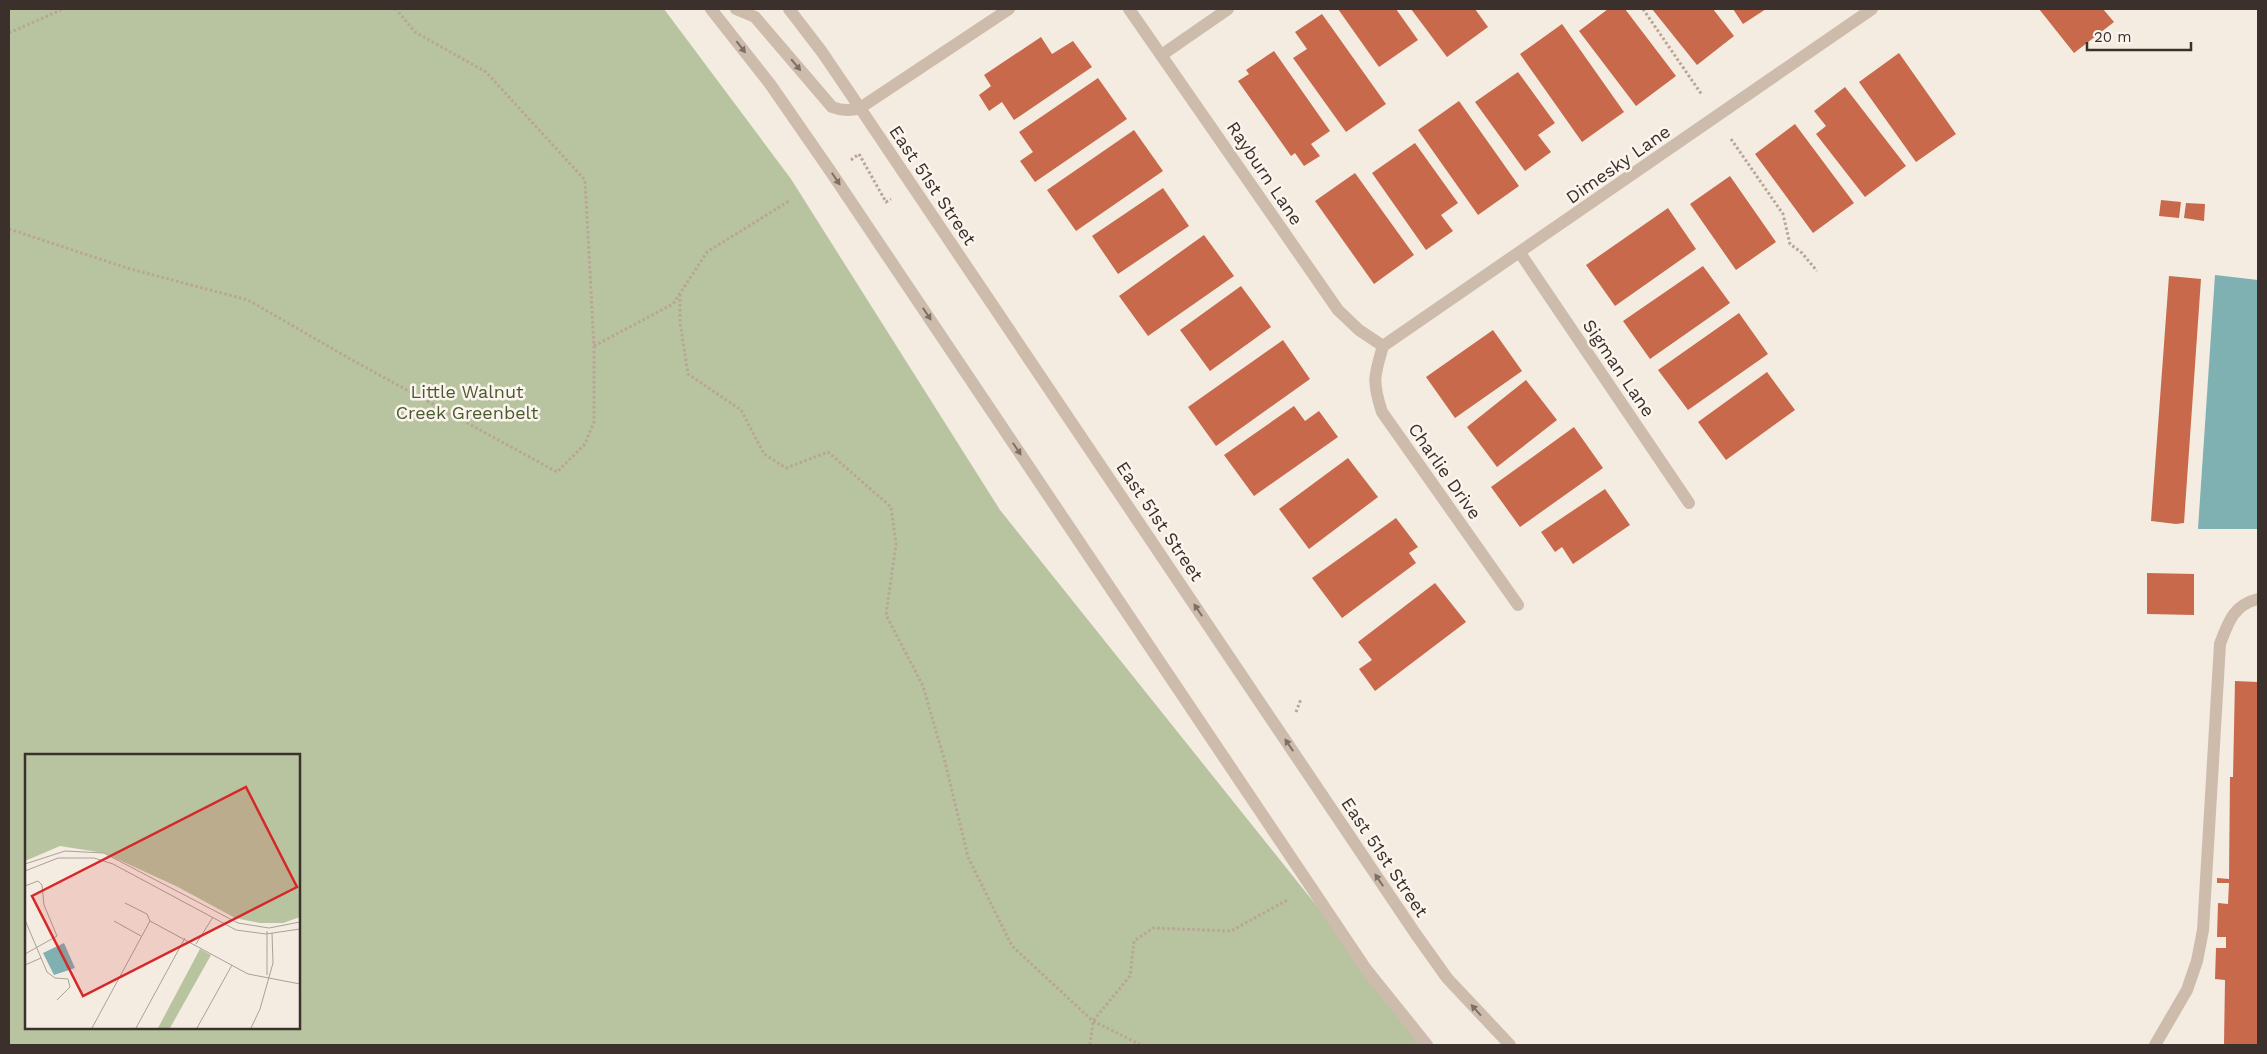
<svg xmlns="http://www.w3.org/2000/svg" width="2267" height="1054" font-family="'Work Sans',sans-serif">
<style>
.green{fill:#b8c4a0;fill-rule:evenodd}
.water{fill:#7fb0b2}
.building{fill:#c8694b}
.lines{fill:none;stroke-linecap:round;stroke-linejoin:round}
.path{stroke:#b9a596;stroke-width:3;stroke-dasharray:2.5 2.5;stroke-linecap:butt}
.service{stroke:#cdbbac;stroke-width:12}
.minor{stroke:#cdbbac;stroke-width:12}
.tertiary{stroke:#cdbbac;stroke-width:12}
.oneway{fill:#7d6f65}
.labels{text-anchor:middle;dominant-baseline:central;stroke-width:5;stroke-linejoin:round;paint-order:stroke}
.street-label{font-size:18px;fill:#3b302b;stroke:#fbf5ee}
.park-label{font-size:18px;fill:#4a5a2e;stroke:#fbf5ee}
.inset-road{fill:none;stroke:#aaa098;stroke-width:1}
.view{fill:#d62828;fill-opacity:0.15;stroke:#d62828;stroke-width:2.5}
.inset-edge{fill:none;stroke:#3b302b;stroke-width:2.5}
</style>
<rect width="100%" height="100%" fill="#f4ebe1"/>
<path class="green" d="M9,9h655l127,170 209,331 428,535h-1419zM26,755h273v273h-273z"/>
<path class="water" d="M2215,275l43,5v249h-60z"/>
<path class="building" d="M1338,9h58l22,31 -39,27z
M1411,9h64l13,18 -41,30z
M1608,9h17l51,67 -40,30 -57,-75z
M1652,9h61l21,27 -37,29z
M1733,9h33l-23,15z
M2039,9h64l11,13 -40,31z
M1322,14l64,90 -40,28 -53,-74 14,-9 -12,-17z
M1562,24l62,88 -42,30 -62,-88z
M1041,37l11,17 21,-13 19,26 -78,53 -12,-18 -13,9 -10,-16 12,-9 -7,-11z
M1274,51l56,80 -19,13 9,12 -16,10 -9,-13 -4,3 -53,-75 11,-7 -3,-4z
M1899,53l57,81 -40,28 -57,-80z
M1518,72l37,51 -17,12 13,17 -26,19 -50,-69z
M1098,78l29,41 -92,63 -15,-21 13,-9 -14,-20z
M1845,87l61,79 -41,31 -49,-63 10,-8 -12,-15z
M1459,101l60,85 -41,29 -60,-85z
M1795,124l59,79 -41,30 -58,-79z
M1134,130l29,41 -87,60 -29,-41z
M1415,143l43,60 -17,12 12,16 -27,19 -54,-77z
M1355,173l59,82 -40,29 -59,-83z
M1730,176l46,66 -40,28 -46,-66z
M1163,188l26,38 -71,48 -26,-38z
M2161,200l20,2 -2,16 -20,-2z
M2186,203l19,1 -1,17 -20,-3z
M1668,208l28,41 -81,57 -29,-41z
M1204,235l30,41 -86,60 -29,-40z
M1703,266l27,37 -80,56 -27,-38z
M2169,276l32,3 -17,244 -8,1 -25,-3z
M1241,286l30,41 -61,44 -30,-41z
M1739,313l29,41 -80,56 -30,-40z
M1493,330l29,41 -67,47 -29,-41z
M1283,340l27,39 -94,67 -28,-39z
M1767,372l28,38 -69,50 -28,-38z
M1526,380l31,40 -60,47 -30,-40z
M1294,406l11,15 14,-10 19,26 -84,59 -30,-41z
M1574,427l29,41 -83,59 -29,-40z
M1348,458l30,39 -69,52 -30,-40z
M1605,489l25,36 -57,39 -11,-17 -7,5 -14,-20z
M1396,518l22,29 -9,6 7,10 -74,55 -30,-40z
M2147,573l47,1v41l-47,-1z
M1435,583l31,39 -91,69 -16,-22 13,-9 -14,-18z
M2235,681l23,1v363h-34l1,-65 -10,-1 1,-31h10v-11h-9l1,-34 10,1 1,-21h-12v-5l12,1 1,-102h3z"/>
<g class="lines">
<path class="path" d="M1643,9l59,86
M9,33l54,-24
M1731,139l52,75 7,30 12,9 15,18
M851,160l8,-6 27,48 5,-3
M9,229l118,39 121,32 104,60 205,112 28,-28 9,-22v-76l-9,-166 -99,-108 -71,-40 -19,-23
M680,294v28l8,52 53,36 23,44 22,14 42,-16 63,55 5,37 -10,71 37,71 22,76 23,95 44,89 81,75 48,24
M594,346l79,-42 34,-52 82,-51
M1296,712l5,-13
M1090,1045l3,-24 37,-45 4,-35 19,-13 78,3 58,-32"/>
<path class="service" d="M2155,1045l32,-55 10,-29 6,-31 17,-286c8,-21 13,-39 38,-45"/>
<path class="minor" d="M1129,9l209,301 21,20 24,16
M1163,54l65,-45
M860,108l149,-99
M1520,253l169,250
M1383,346l489,-337
M1383,346c-9,30 -11,36 -1,66l136,193"/>
<path class="tertiary" d="M711,9l59,75 61,88 535,797 61,76
M736,9l19,8 77,90c10,4 18,4 28,1
M789,9l33,43 38,56 555,825 32,45 63,67"/>
</g>
<defs><path id="oneway-solid" d="M-6-.8H1V-3.2L6.5 0L1 3.2V.8H-6Z" transform="scale(1.25)"/></defs>
<g class="oneway">
<use href="#oneway-solid" transform="translate(741 47) rotate(52)"/>
<use href="#oneway-solid" transform="translate(796 65) rotate(50)"/>
<use href="#oneway-solid" transform="translate(836 179) rotate(56)"/>
<use href="#oneway-solid" transform="translate(927 314) rotate(56)"/>
<use href="#oneway-solid" transform="translate(1017 449) rotate(56)"/>
<use href="#oneway-solid" transform="translate(1198 610) rotate(-124)"/>
<use href="#oneway-solid" transform="translate(1289 745) rotate(-124)"/>
<use href="#oneway-solid" transform="translate(1379 880) rotate(-124)"/>
<use href="#oneway-solid" transform="translate(1476 1010) rotate(-132)"/>
</g>
<g class="labels">
<g class="street-label">
<text transform="translate(1618 164) rotate(-35)">Dimesky Lane</text>
<text transform="translate(1265 173) rotate(56)">Rayburn Lane</text>
<text transform="translate(933 185) rotate(56)">East 51st Street</text>
<text transform="translate(1619 368) rotate(56)">Sigman Lane</text>
<text transform="translate(1445 471) rotate(55)">Charlie Drive</text>
<text transform="translate(1160 521) rotate(56)">East 51st Street</text>
<text transform="translate(1385 857) rotate(56)">East 51st Street</text>
</g>
<g class="park-label">
<text x="467" y="391">Little Walnut<tspan x="467" dy="21">Creek Greenbelt</tspan></text>
</g>
</g>
<g transform="translate(25 754)">
<rect width="275" height="275" fill="#f4ebe1"/>
<path d="M0,1h275v162l-17,6h-23l-25,-5 -57,-31 -74,-34 -44,-7 -35,15zM175,195l11,6 -41,73h-12z" fill="#b8c4a0"/>
<path d="M39,189l11,25 -21,7 -11,-22z" fill="#7fb0b2"/>
<path class="inset-road" d="M0,110l40,-13 39,2 134,70 31,5 31,-6M0,117l33,-13h36l19,6 123,66 30,4 34,-5M0,132l13,-5 4,4 2,20 13,31 -32,18M100,149l22,11 3,7M0,166l22,52 8,6 13,1 2,8 -13,13M89,167l27,15M125,167l98,53 52,10M171,190l17,-27M0,211l16,-7M242,221v-44M67,274l58,-107M111,274l49,-90M172,274l35,-63M226,274l9,-19 13,-46 -1,-30"/>
<path class="view" d="M221,33l51,100 -214,109 -51,-100z"/>
<rect width="275" height="275" class="inset-edge"/>
</g>
<rect width="2267" height="1054" fill="none" stroke="#3b302b" stroke-width="20"/>
<path d="M2087 42v8h104v-8" fill="none" stroke="#3b302b" stroke-width="2.5"/>
<text x="2094" y="42" font-size="15" fill="#3b302b" stroke="#fbf5ee" stroke-width="4" paint-order="stroke">20 m</text>
</svg>
